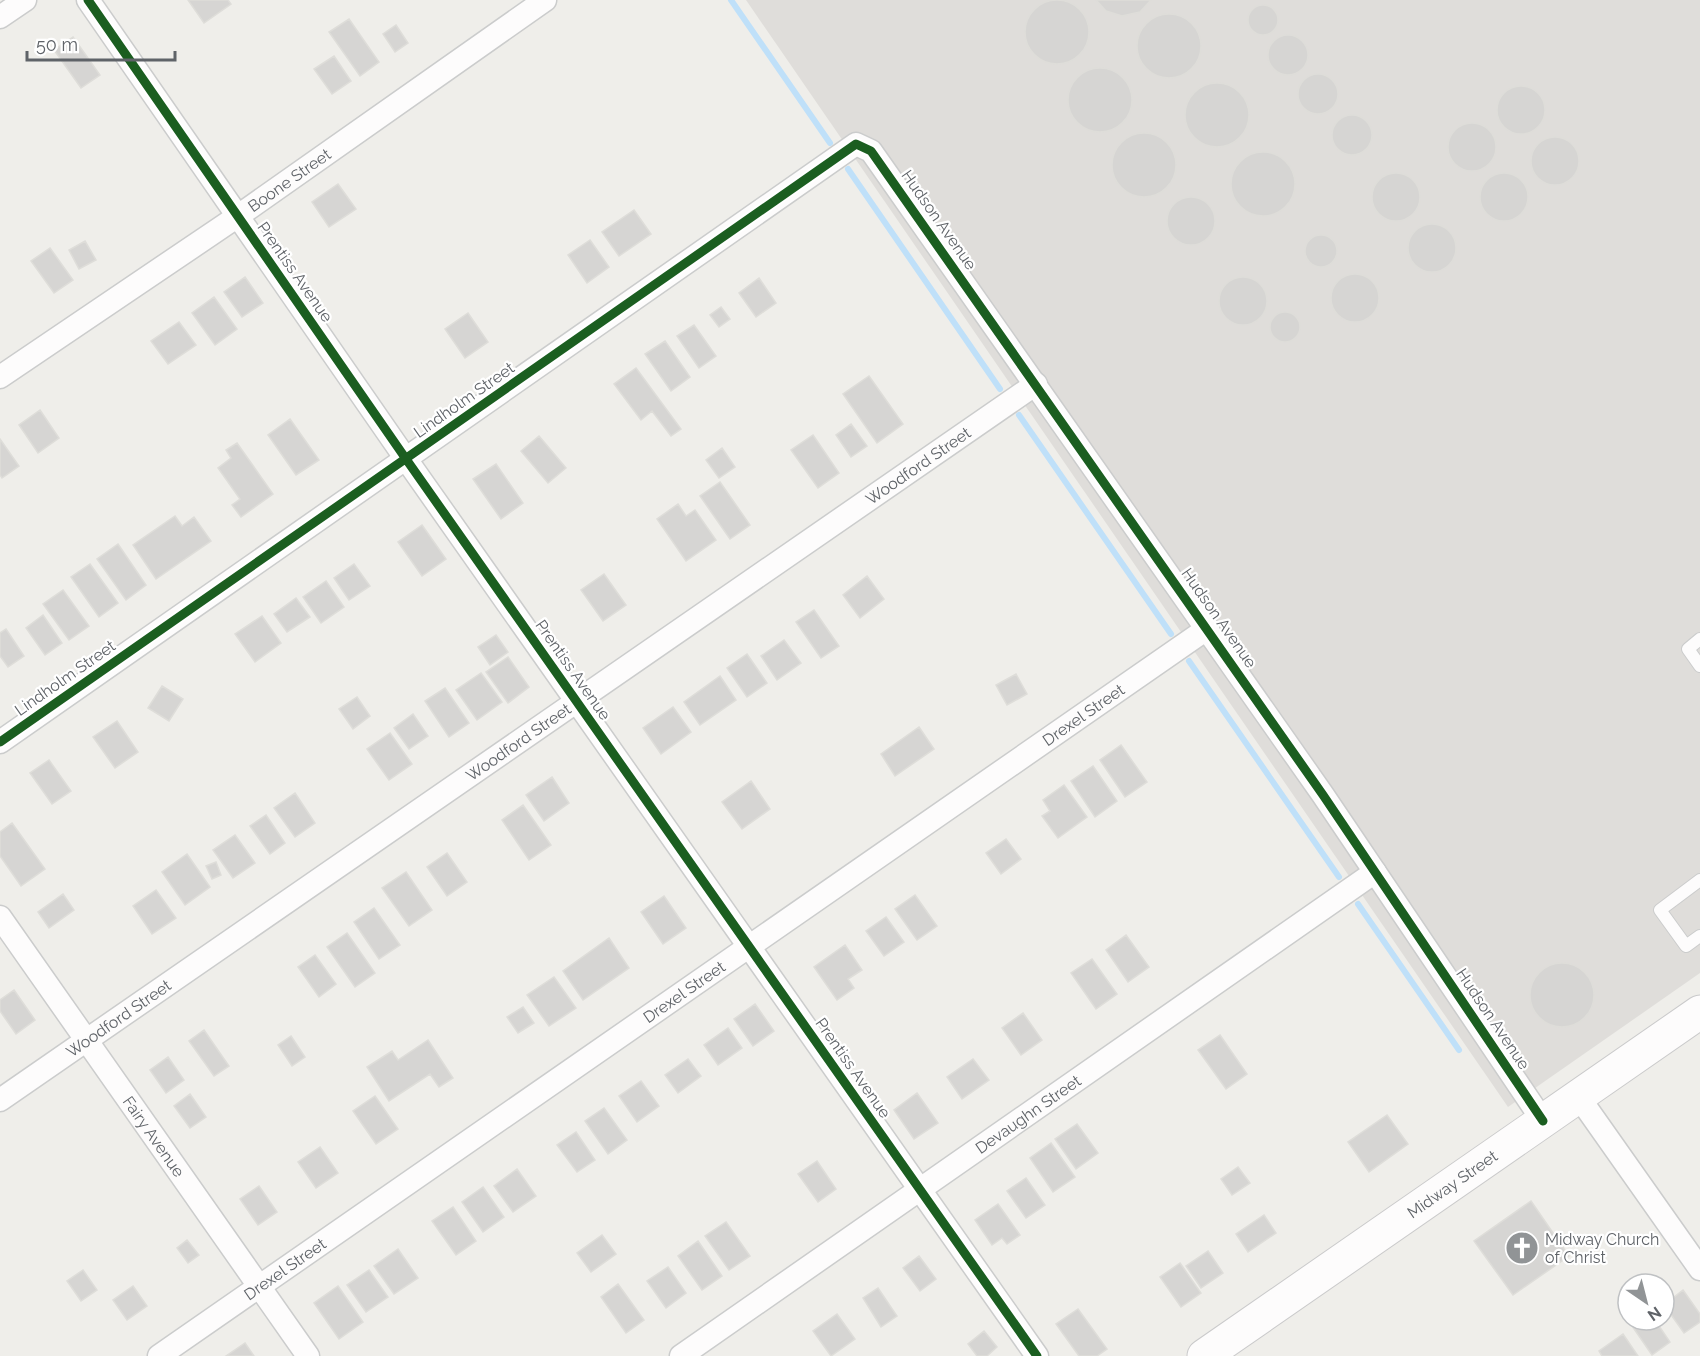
<svg xmlns="http://www.w3.org/2000/svg" width="1700" height="1356" font-family="Raleway,sans-serif">
<style>
.industrial{fill:#dfddda}
.lines{fill:none;stroke-linecap:round;stroke-linejoin:round}
.stream{stroke:#bfe0f9;stroke-width:6}
.building{fill:#d6d5d3;stroke:#deddd9;stroke-width:1.5}
.lane-casing{stroke:#cbcccc;stroke-width:14}
.street-casing{stroke:#cbcccc;stroke-width:25}
.secondary-casing{stroke:#cacacb;stroke-width:35}
.lane{stroke:#fdfcfc;stroke-width:12}
.street{stroke:#fdfcfc;stroke-width:22}
.secondary{stroke:#fdfcfc;stroke-width:33}
.cycleway-casing{stroke:#fff;stroke-width:13}
.cycleway{stroke:#1b5e20;stroke-width:9}
.labels{text-anchor:middle;dominant-baseline:central;stroke-width:4.5;stroke-linejoin:round;paint-order:stroke}
.street-label{font-size:16px;fill:#5f6368;stroke:#fff}
.poi-label{font-size:16px;fill:#5f6368;stroke:#fff;text-anchor:start}
</style>
<rect width="100%" height="100%" fill="#efeeea"/>
<path class="industrial" d="M746,0h954v973l-192,134z"/>
<g class="lines">
<path class="stream" d="M731,0l99,143
M848,169l152,220
M1019,415l152,219
M1189,661l150,216
M1358,904l101,146"/>
</g>
<path class="building" d="M188,0h40l3,4 -27,19z
M1096,0h55l-11,12 -18,4 -16,-5z
M1025 32a32 32 0 1 1 64 0a32 32 0 1 1-64 0Z
M1248 20a15 15 0 1 1 30 0a15 15 0 1 1-30 0Z
M1137 46a32 32 0 1 1 64 0a32 32 0 1 1-64 0Z
M349,19l30,43 -19,14 -31,-44z
M396,25l12,18 -13,9 -12,-18z
M1268 55a20 20 0 1 1 40 0a20 20 0 1 1-40 0Z
M73,37l27,38 -19,13 -27,-38z
M334,56l17,25 -19,13 -18,-25z
M1068 100a32 32 0 1 1 64 0a32 32 0 1 1-64 0Z
M1298 94a20 20 0 1 1 40 0a20 20 0 1 1-40 0Z
M1185 115a32 32 0 1 1 64 0a32 32 0 1 1-64 0Z
M1497 110a24 24 0 1 1 48 0a24 24 0 1 1-48 0Z
M1332 135a20 20 0 1 1 40 0a20 20 0 1 1-40 0Z
M1448 147a24 24 0 1 1 48 0a24 24 0 1 1-48 0Z
M1112 165a32 32 0 1 1 64 0a32 32 0 1 1-64 0Z
M1531 161a24 24 0 1 1 48 0a24 24 0 1 1-48 0Z
M1231 184a32 32 0 1 1 64 0a32 32 0 1 1-64 0Z
M1372 197a24 24 0 1 1 48 0a24 24 0 1 1-48 0Z
M1480 197a24 24 0 1 1 48 0a24 24 0 1 1-48 0Z
M338,184l18,25 -27,18 -17,-25z
M1167 221a24 24 0 1 1 48 0a24 24 0 1 1-48 0Z
M634,210l17,24 -32,22 -17,-24z
M1408 248a24 24 0 1 1 48 0a24 24 0 1 1-48 0Z
M1305 251a16 16 0 1 1 32 0a16 16 0 1 1-32 0Z
M590,240l19,27 -22,16 -19,-28z
M85,241l11,19 -17,9 -10,-19z
M50,248l23,32 -19,13 -23,-32z
M1331 298a24 24 0 1 1 48 0a24 24 0 1 1-48 0Z
M245,277l18,26 -21,14 -18,-25z
M1219 301a24 24 0 1 1 48 0a24 24 0 1 1-48 0Z
M759,278l17,25 -20,14 -17,-24z
M214,297l23,32 -22,16 -23,-32z
M721,307l9,12 -11,8 -9,-12z
M1270 327a15 15 0 1 1 30 0a15 15 0 1 1-30 0Z
M468,313l20,29 -23,16 -20,-29z
M179,322l17,23 -28,19 -17,-23z
M694,325l22,31 -17,12 -22,-32z
M665,341l25,36 -19,14 -26,-37z
M636,368l45,61 -10,7 -19,-25 -11,9 -27,-36z
M869,376l34,48 -26,19 -34,-49z
M40,410l19,28 -21,15 -19,-28z
M290,419l29,41 -23,15 -28,-40z
M851,424l16,22 -16,11 -15,-22z
M813,435l26,38 -21,15 -27,-38z
M539,436l27,32 -18,15 -27,-32z
M0,439l19,27 -17,12 -2,-3z
M237,443l36,51 -32,23 -9,-12 8,-6 -22,-31 13,-10 -5,-8z
M722,448l13,19 -16,11 -13,-18z
M496,464l27,39 -22,16 -28,-40z
M720,482l30,43 -20,14 -30,-43z
M678,504l8,12 9,-6 21,30 -30,21 -29,-42z
M175,516l7,10 12,-9 17,24 -55,38 -23,-34z
M422,525l24,34 -24,17 -24,-34z
M118,544l28,41 -20,15 -29,-41z
M90,564l28,39 -19,14 -28,-40z
M354,564l16,22 -21,14 -15,-22z
M604,574l22,31 -23,16 -22,-31z
M867,576l17,23 -24,19 -17,-23z
M326,581l18,26 -23,16 -18,-26z
M63,590l26,36 -20,14 -26,-36z
M296,598l14,19 -23,15 -13,-18z
M814,610l25,36 -18,12 -25,-36z
M43,615l19,28 -17,12 -19,-27z
M262,616l19,27 -26,19 -20,-28z
M6,629l18,27 -16,11 -8,-11v-23z
M496,635l12,17 -18,13 -12,-18z
M784,640l17,23 -24,17 -16,-24z
M747,654l20,29 -20,14 -20,-29z
M508,657l21,30 -21,16 -22,-31z
M481,673l21,29 -25,18 -21,-30z
M1016,674l11,20 -20,11 -11,-20z
M720,676l16,24 -36,25 -16,-23z
M162,686l21,13 -14,22 -21,-13z
M445,688l24,35 -20,14 -24,-36z
M357,697l13,19 -17,13 -14,-20z
M673,707l18,25 -30,22 -18,-26z
M413,714l15,22 -19,13 -15,-21z
M117,721l21,31 -23,16 -22,-31z
M919,727l15,22 -39,27 -14,-22z
M390,733l22,31 -23,16 -22,-31z
M1121,745l26,37 -22,15 -25,-37z
M49,760l22,31 -19,13 -22,-31z
M1093,766l24,35 -22,16 -24,-36z
M552,777l17,26 -25,18 -18,-26z
M751,781l19,28 -28,20 -20,-27z
M1064,785l23,32 -29,21 -16,-22 8,-5 -7,-11z
M295,793l20,30 -20,14 -21,-29z
M523,805l28,40 -22,15 -27,-40z
M266,815l19,28 -15,11 -20,-28z
M12,823l33,46 -24,17 -21,-30v-24z
M235,835l20,28 -22,15 -20,-28z
M1006,839l15,20 -20,15 -15,-21z
M447,853l20,29 -20,14 -20,-29z
M187,854l23,33 -25,18 -23,-33z
M216,862l5,13 -9,4 -6,-13z
M406,872l26,38 -23,16 -27,-38z
M156,890l20,28 -24,16 -19,-28z
M63,894l11,16 -25,18 -11,-16z
M915,895l22,31 -20,14 -22,-31z
M664,896l22,32 -23,16 -22,-32z
M374,908l26,37 -21,14 -25,-37z
M886,917l18,25 -20,14 -18,-25z
M347,933l28,40 -20,14 -28,-40z
M1126,935l23,32 -21,15 -22,-32z
M609,938l20,30 -46,32 -20,-29z
M845,945l17,25 -14,9 6,9 -17,12 -23,-33z
M315,955l21,29 -17,13 -21,-30z
M1092,959l25,35 -21,15 -25,-36z
M1530 995a32 32 0 1 1 64 0a32 32 0 1 1-64 0Z
M554,977l22,31 -27,18 -22,-31z
M14,990l21,30 -19,14 -16,-23v-11z
M755,1004l19,27 -21,15 -19,-27z
M523,1007l11,16 -16,10 -11,-16z
M1023,1013l19,27 -21,15 -19,-27z
M728,1028l14,20 -24,17 -14,-20z
M204,1030l25,36 -15,10 -25,-35z
M1220,1035l27,39 -21,15 -28,-39z
M291,1036l14,21 -13,9 -14,-21z
M428,1040l25,38 -14,9 -9,-13 -41,27 -22,-34 25,-16 6,9z
M168,1057l16,23 -18,13 -16,-23z
M688,1059l13,17 -23,17 -13,-18z
M973,1059l16,21 -27,19 -15,-22z
M641,1081l18,25 -22,16 -18,-26z
M917,1093l21,30 -24,16 -20,-29z
M190,1094l16,23 -16,11 -16,-22z
M375,1096l23,33 -22,15 -23,-33z
M604,1108l23,32 -19,14 -23,-33z
M1387,1115l21,29 -39,28 -21,-30z
M1077,1124l21,29 -22,16 -21,-30z
M576,1132l19,28 -18,12 -20,-27z
M1051,1143l24,34 -22,15 -23,-34z
M320,1147l18,26 -22,15 -18,-26z
M817,1161l19,28 -18,13 -20,-28z
M1238,1167l12,16 -18,12 -11,-16z
M517,1169l19,27 -23,16 -19,-26z
M1026,1178l19,27 -19,13 -19,-27z
M259,1186l18,26 -19,13 -18,-26z
M483,1187l21,30 -21,15 -21,-30z
M1531,1201l38,55 -56,39 -39,-54z
M998,1204l22,31 -13,9 -5,-6 -10,7 -17,-25z
M453,1207l23,34 -20,14 -24,-34z
M1264,1215l12,18 -28,19 -12,-18z
M726,1222l24,34 -21,14 -24,-34z
M602,1235l14,19 -25,18 -14,-19z
M187,1240l12,15 -11,8 -11,-15z
M698,1241l24,35 -20,14 -24,-34z
M398,1249l20,29 -24,16 -20,-28z
M1208,1251l15,22 -22,15 -15,-22z
M919,1256l17,23 -16,12 -17,-23z
M1180,1263l21,30 -20,14 -21,-30z
M668,1267l18,26 -20,15 -19,-27z
M83,1270l14,20 -16,11 -14,-20z
M369,1270l19,27 -22,15 -19,-27z
M618,1284l26,36 -18,13 -25,-36z
M133,1286l14,20 -20,14 -14,-20z
M338,1286l25,36 -24,17 -25,-36z
M878,1288l19,28 -16,11 -18,-29z
M1683,1290l17,24v8l-16,11 -20,-28z
M1078,1309l29,40 -10,7h-18l-23,-32z
M837,1314l18,25 -24,17 -18,-25z
M1641,1320h14l15,22 -18,13 -20,-29z
M984,1331l13,16 -10,9h-10l-9,-12z
M1623,1334l15,22h-36l-3,-5z
M245,1343l9,13h-28z"/>
<g class="lines">
<g class="lane-casing">
<path id="lane" d="M1700,639l-12,10 12,17
M1700,880l-40,30 26,36 14,-10"/>
</g>
<g class="street-casing">
<g id="street">
<path d="M88,0l318,459 631,897"/>
<path d="M0,17l25,-17"/>
<path id="s1" d="M0,377l238,-161 307,-216"/>
<path d="M0,742l856,-598 15,7 452,644 220,326"/>
<path id="s2" d="M0,917l308,439"/>
<path d="M1578,1096l122,173"/>
<path id="s3" d="M0,1100l1036,-716"/>
<path id="s4" d="M159,1356l1049,-728"/>
<path id="s5" d="M681,1356l694,-484"/>
</g>
</g>
<g class="secondary-casing">
<g id="secondary">
<path id="s6" d="M1204,1356l496,-344"/>
</g>
</g>
<use href="#lane" class="lane"/>
<use href="#street" class="street"/>
<use href="#secondary" class="secondary"/>
<g class="cycleway-casing">
<path id="cycleway" d="M88,0l318,459 631,897
M0,742l856,-598 15,7 452,644 220,326"/>
</g>
<use href="#cycleway" class="cycleway"/>
</g>
<defs>
<g id="church-disc" transform="scale(1.725)"><circle r="9.5" fill="#919496" stroke="#fff"/><path d="M-1.2-6h2.4v3.5h3.3v2.4h-3.3V6h-2.4V-.1h-3.3v-2.4h3.3Z" fill="#fff"/></g>
</defs>
<g fill-rule="evenodd">
<use href="#church-disc" x="1522" y="1248"/>
</g>
<g class="labels">
<g class="street-label">
<text stroke="none"><textPath href="#s1" startOffset="350">Boone Street</textPath></text>
<text transform="translate(939 220) rotate(55)">Hudson Avenue</text>
<text transform="translate(295 272) rotate(55)">Prentiss Avenue</text>
<text transform="translate(464 400) rotate(-35)">Lindholm Street</text>
<text stroke="none"><textPath href="#s3" startOffset="1116">Woodford Street</textPath></text>
<text transform="translate(1219 618) rotate(55)">Hudson Avenue</text>
<text transform="translate(573 670) rotate(55)">Prentiss Avenue</text>
<text transform="translate(65 678) rotate(-35)">Lindholm Street</text>
<text stroke="none"><textPath href="#s4" startOffset="1125">Drexel Street</textPath></text>
<text stroke="none"><textPath href="#s3" startOffset="630">Woodford Street</textPath></text>
<text stroke="none"><textPath href="#s4" startOffset="639">Drexel Street</textPath></text>
<text stroke="none"><textPath href="#s3" startOffset="144">Woodford Street</textPath></text>
<text transform="translate(1493 1019) rotate(56)">Hudson Avenue</text>
<text transform="translate(853 1068) rotate(55)">Prentiss Avenue</text>
<text stroke="none"><textPath href="#s5" startOffset="423">Devaughn Street</textPath></text>
<text stroke="none"><textPath href="#s2" startOffset="268">Fairy Avenue</textPath></text>
<text stroke="none"><textPath href="#s6" startOffset="302">Midway Street</textPath></text>
<text stroke="none"><textPath href="#s4" startOffset="153">Drexel Street</textPath></text>
</g>
<g class="poi-label">
<text x="1545" y="1239">Midway Church<tspan x="1545" dy="18">of Christ</tspan></text>
</g>
</g>
<g transform="translate(1646 1302) rotate(145)"><circle r="28" fill="#ffffff" stroke="#bfc1c3" stroke-width="1.5"/>
<path d="M0-4.5L10 22L0 15L-10 22Z" fill="#919496"/>
<text y="-9" font-size="16" font-weight="bold" text-anchor="middle" fill="#5f6368">N</text>
</g>
<path d="M27 51v9h148v-9" fill="none" stroke="#5f6368" stroke-width="3"/>
<text x="36" y="51" font-size="18" fill="#5f6368" stroke="#ffffff" stroke-width="4.5" paint-order="stroke">50 m</text>
</svg>
